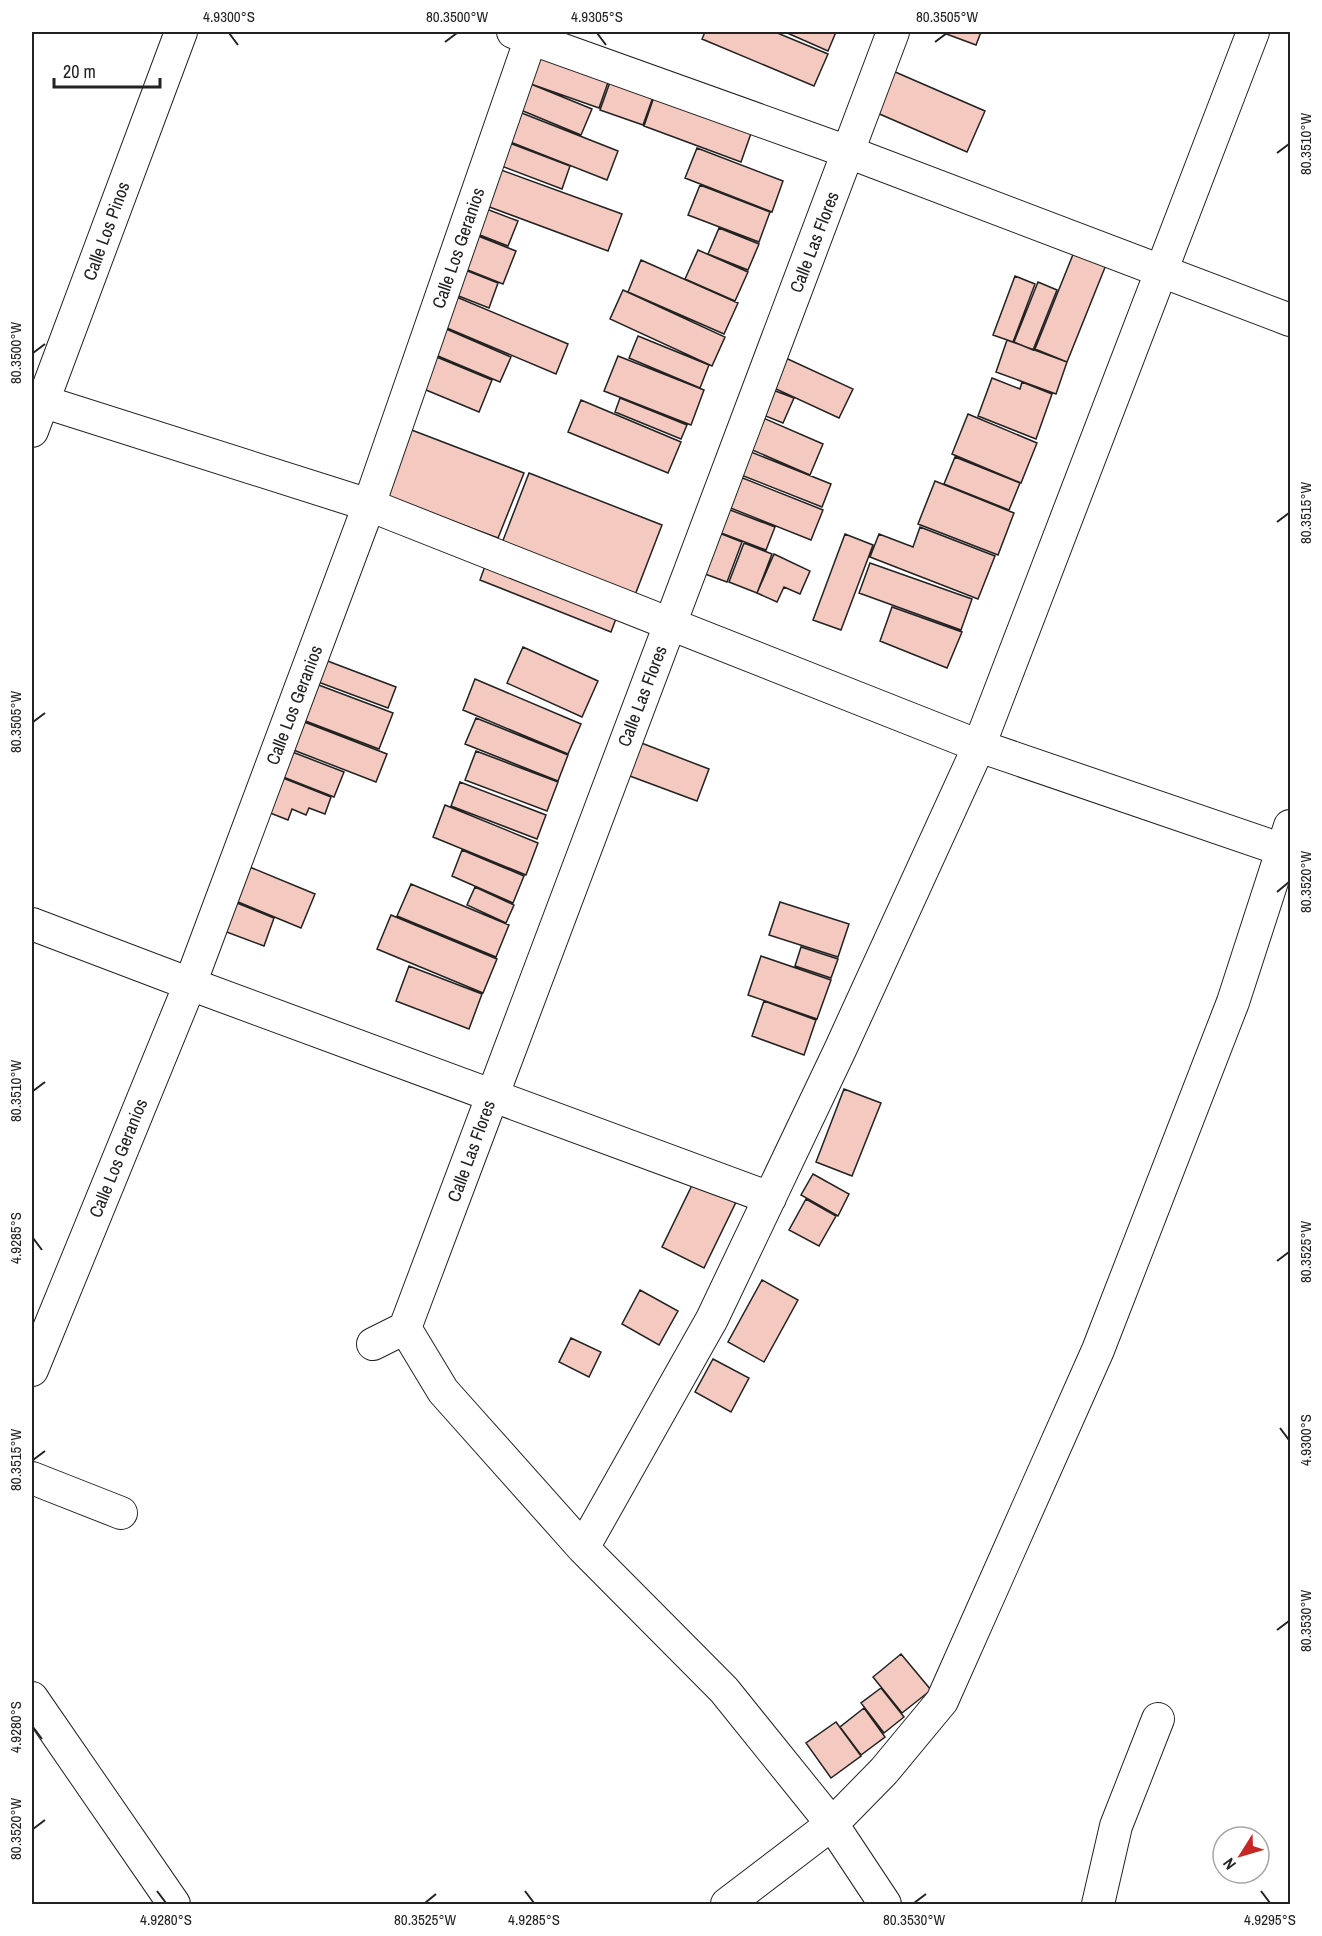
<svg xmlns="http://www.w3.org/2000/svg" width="1322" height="1936" font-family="'Archivo Narrow',sans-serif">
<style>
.building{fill:#f3c9c0;stroke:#222;stroke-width:1.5}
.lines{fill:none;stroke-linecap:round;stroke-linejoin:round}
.street-casing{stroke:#222;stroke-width:34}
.street{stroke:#fff;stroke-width:32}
.ticks{fill:none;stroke:#222;stroke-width:2}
.labels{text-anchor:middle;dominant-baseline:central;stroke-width:4.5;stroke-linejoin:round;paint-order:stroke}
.street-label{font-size:18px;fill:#222;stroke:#fff}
.neatline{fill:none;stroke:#222;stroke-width:2}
.ticks-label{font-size:15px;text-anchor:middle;fill:#222}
</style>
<rect width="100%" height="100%" fill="#fff"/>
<path class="building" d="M705,32h70l53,22 -14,32 -112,-47z
M785,32h51l-8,19z
M941,32h40l-5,13z
M541,46l71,25 -13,37 -71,-25z
M886,68l99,43 -18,41 -99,-43z
M614,71l43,15 -14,39 -43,-15z
M521,80l71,29 -11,26 -70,-29z
M657,88l98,34 -14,40 -97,-36z
M509,108l109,43 -11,29 -109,-43z
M499,139l71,27 -8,23 -71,-27z
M697,148l86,33 -11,31 -87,-34z
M490,166l132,48 -14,37 -132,-49z
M700,185l70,27 -11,30 -71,-27z
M476,205l42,16 -10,25 -41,-16z
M719,228l40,16 -11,26 -40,-16z
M468,232l48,19 -13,33 -48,-19z
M1078,242l32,13 -43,107 -32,-13z
M698,250l50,22 -13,29 -50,-22z
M641,260l97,43 -14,31 -96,-42z
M455,266l43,17 -9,25 -43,-17z
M1015,276l20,8 -22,58 -20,-7z
M1038,282l19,8 -24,60 -19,-8z
M623,290l102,47 -13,29 -102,-47z
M447,293l121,51 -12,30 -121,-51z
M437,325l74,32 -11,25 -74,-31z
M638,336l71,29 -9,23 -71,-30z
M1007,340l60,22 -11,32 -60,-22z
M427,353l65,27 -13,32 -65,-27z
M777,354l76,35 -14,29 -76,-35z
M618,356l86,34 -13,35 -87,-34z
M992,378l28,11 2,-7 30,12 -16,45 -58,-23z
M765,387l29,11 -11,25 -27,-11z
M620,398l67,27 -6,14 -66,-27z
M581,400l100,42 -13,31 -100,-41z
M754,414l69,30 -13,31 -69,-30z
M968,414l69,29 -16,40 -69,-29z
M409,429l115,44 -26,65 -113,-42z
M741,448l90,36 -9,23 -91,-36z
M955,457l65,26 -11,27 -65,-26z
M529,473l133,52 -27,70 -133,-52z
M730,473l93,37 -12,30 -93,-37z
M935,481l79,32 -16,42 -80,-31z
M717,505l58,22 -9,23 -58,-22z
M920,527l75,29 -17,43 -108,-42 9,-23 34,13z
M709,529l33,13 -15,40 -33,-12z
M845,534l28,11 -32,85 -28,-10z
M744,543l28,11 -15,39 -28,-11z
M774,554l36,17 -10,23 -16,-7 -7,15 -20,-9z
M489,555l131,53 -9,24 -131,-52z
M870,563l102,36 -11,31 -102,-37z
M892,607l70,25 -15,36 -67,-27z
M523,647l75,34 -16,36 -75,-34z
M317,657l79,30 -8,21 -78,-29z
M475,679l106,45 -13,30 -105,-44z
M308,681l85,32 -14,36 -84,-32z
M294,718l93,36 -11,28 -93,-36z
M476,718l92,37 -10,26 -93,-37z
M631,739l78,30 -12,32 -78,-29z
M282,748l62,24 -10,25 -61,-24z
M476,751l82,31 -11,29 -82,-31z
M273,774l58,23 -6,17 -16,-6 -3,7 -14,-6 -4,11 -28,-11z
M460,782l86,33 -9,24 -86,-33z
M445,805l93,38 -12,32 -93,-38z
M462,850l62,26 -11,27 -61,-27z
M240,863l75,31 -14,34 -75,-31z
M411,884l98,41 -13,32 -99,-41z
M475,887l39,18 -8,18 -39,-18z
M227,899l47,19 -10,28 -48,-18z
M780,902l69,22 -11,33 -69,-22z
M391,915l106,44 -14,34 -106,-44z
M801,947l37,12 -7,19 -36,-12z
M761,956l70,24 -14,39 -69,-24z
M409,966l73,28 -13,35 -73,-28z
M764,1001l52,19 -12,35 -52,-19z
M844,1089l37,14 -29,73 -36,-14z
M813,1174l36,20 -11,22 -37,-21z
M696,1177l42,21 -34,70 -42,-21z
M806,1199l30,17 -17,30 -30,-16z
M762,1280l36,20 -34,62 -36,-20z
M640,1290l38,21 -19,34 -37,-21z
M571,1338l30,14 -12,25 -30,-15z
M713,1359l36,19 -18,34 -36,-20z
M901,1654l30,36 -29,23 -29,-36z
M881,1688l23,29 -20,16 -23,-30z
M864,1708l21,29 -24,18 -21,-28z
M836,1722l25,34 -30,22 -25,-35z"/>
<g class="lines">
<g class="street-casing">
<path id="street" d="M513,32l335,120 442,168
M32,398l337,107 610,241 304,104
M32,431l149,-399
M32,924l158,60 580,214
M405,1328l38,63 140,157 141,142 108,134 53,80
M373,1344l32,-16 488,-1296
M32,1370l158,-386 179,-479 164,-473
M32,1478l89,35
M583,1548l129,-229 128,-269 139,-304 274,-714
M32,1698l142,206
M727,1904l105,-80 52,-53 58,-70 156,-351 135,-348 57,-176
M1098,1904l18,-78 42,-107"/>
</g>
<use href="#street" class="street"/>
</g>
<path class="ticks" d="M229,33l9,12M597,33l9,12M445,42l12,-9M935,42l12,-9M1277,153l12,-9M33,353l12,-9M1277,522l12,-9M33,722l12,-9M1277,892l12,-10M33,1091l12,-9M33,1238l9,12M1277,1261l12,-9M1280,1428l9,12M33,1460l12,-9M1277,1630l12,-9M33,1727l9,12M33,1829l12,-9M157,1891l9,12M525,1891l9,12M1261,1891l9,12M425,1903l11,-9M914,1903l12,-9"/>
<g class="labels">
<g class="street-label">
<text transform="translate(106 231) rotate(-70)">Calle Los Pinos</text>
<text transform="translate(814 242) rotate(-69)">Calle Las Flores</text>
<text transform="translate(458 248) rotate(-71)">Calle Los Geranios</text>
<text transform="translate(642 696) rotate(-69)">Calle Las Flores</text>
<text transform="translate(294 705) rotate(-69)">Calle Los Geranios</text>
<text transform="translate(471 1151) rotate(-70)">Calle Las Flores</text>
<text transform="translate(118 1158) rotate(-68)">Calle Los Geranios</text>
</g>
</g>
<rect width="1322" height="1936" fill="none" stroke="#ffffff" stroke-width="66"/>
<g transform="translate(1241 1855) rotate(233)"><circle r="28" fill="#ffffff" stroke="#a7a7a7" stroke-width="1.5"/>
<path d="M0-4.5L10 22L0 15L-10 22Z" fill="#c62828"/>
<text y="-9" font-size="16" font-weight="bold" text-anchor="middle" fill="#222222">N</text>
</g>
<path d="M54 78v9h106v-9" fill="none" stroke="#222222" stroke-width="3"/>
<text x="63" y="78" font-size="18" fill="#222222" stroke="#ffffff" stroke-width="4.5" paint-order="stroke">20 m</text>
<rect x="33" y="33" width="1256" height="1870" class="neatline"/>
<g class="ticks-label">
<text x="229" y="22">4.9300°S</text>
<text x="457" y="22">80.3500°W</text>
<text x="597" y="22">4.9305°S</text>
<text x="947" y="22">80.3505°W</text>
<text transform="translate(1306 144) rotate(-90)" y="5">80.3510°W</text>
<text transform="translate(16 353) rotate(-90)" y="5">80.3500°W</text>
<text transform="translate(1306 513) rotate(-90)" y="5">80.3515°W</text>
<text transform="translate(16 722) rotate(-90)" y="5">80.3505°W</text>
<text transform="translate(1306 882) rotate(-90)" y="5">80.3520°W</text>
<text transform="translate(16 1091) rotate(-90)" y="5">80.3510°W</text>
<text transform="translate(16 1238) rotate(-90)" y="5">4.9285°S</text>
<text transform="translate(1306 1252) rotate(-90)" y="5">80.3525°W</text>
<text transform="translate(1306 1440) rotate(-90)" y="5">4.9300°S</text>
<text transform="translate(16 1460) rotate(-90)" y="5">80.3515°W</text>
<text transform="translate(1306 1621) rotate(-90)" y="5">80.3530°W</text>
<text transform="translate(16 1727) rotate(-90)" y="5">4.9280°S</text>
<text transform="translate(16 1829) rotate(-90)" y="5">80.3520°W</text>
<text x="166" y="1925">4.9280°S</text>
<text x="425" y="1925">80.3525°W</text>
<text x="534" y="1925">4.9285°S</text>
<text x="914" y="1925">80.3530°W</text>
<text x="1270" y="1925">4.9295°S</text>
</g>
</svg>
